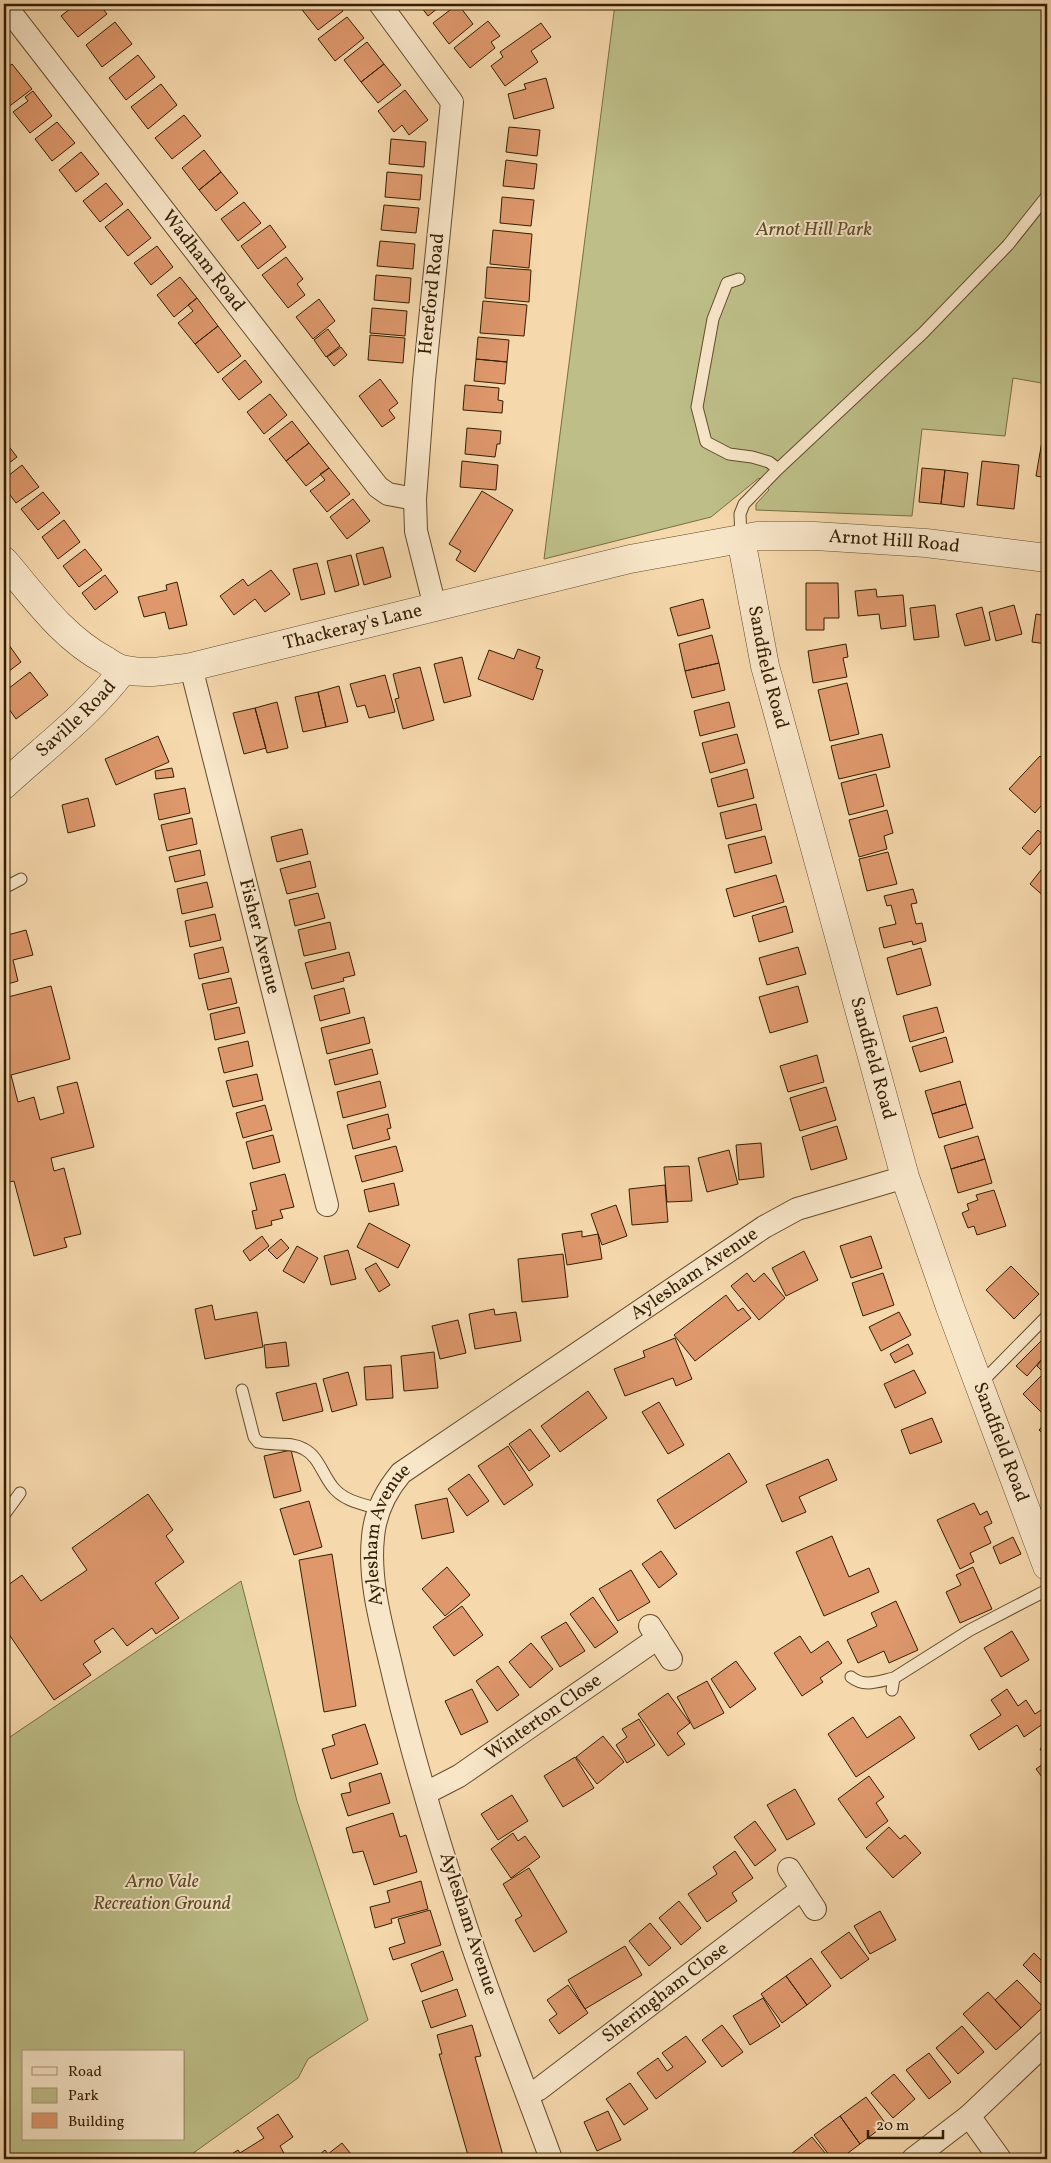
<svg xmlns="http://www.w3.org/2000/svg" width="1051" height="2163" font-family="Vollkorn,serif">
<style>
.green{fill:#bdbe88;stroke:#786e44;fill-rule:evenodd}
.building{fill:#de986c;stroke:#331e00}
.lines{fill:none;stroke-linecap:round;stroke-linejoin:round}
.service-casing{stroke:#644c2b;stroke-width:13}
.minor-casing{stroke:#644c2b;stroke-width:24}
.tertiary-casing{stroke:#644c2b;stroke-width:29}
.service{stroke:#f8e6c9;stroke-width:11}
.minor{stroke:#f8e6c9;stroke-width:22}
.tertiary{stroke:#f8e6c9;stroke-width:28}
.labels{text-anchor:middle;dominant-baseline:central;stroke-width:4;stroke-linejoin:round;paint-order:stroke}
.park-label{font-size:19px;font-style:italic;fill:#5c4e29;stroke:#f8e6c9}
.street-label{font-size:19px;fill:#331e00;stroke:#f8e6c9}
</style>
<rect width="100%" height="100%" fill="#f5d8ac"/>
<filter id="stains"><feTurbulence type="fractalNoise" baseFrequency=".004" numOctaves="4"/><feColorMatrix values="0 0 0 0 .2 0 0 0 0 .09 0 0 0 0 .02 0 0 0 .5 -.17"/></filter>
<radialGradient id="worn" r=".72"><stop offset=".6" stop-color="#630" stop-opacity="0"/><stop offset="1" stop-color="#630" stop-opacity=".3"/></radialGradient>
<path class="green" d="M615,4h432v380l-34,-6 -8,58 -83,-7 -10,87 -156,-6v-6l13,-14 -10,-12 -48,39 -167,42z
M241,1581l56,220 71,219 -60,39 -10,19 -113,81h-181v-418zM24,2052h160v87h-160z"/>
<path class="building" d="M76,4h23l8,10 -29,23 -17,-21z
M303,4h34l6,7 -25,19 -19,-24z
M419,4h24l-15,12z
M458,4l15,20 -24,20 -16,-21z
M347,17l17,21 -29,23 -17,-22z
M488,21l12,15 -9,6 4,6 -25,20 -16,-20z
M115,22l17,22 -30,23 -16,-22z
M541,23l10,14 -20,14 7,11 -33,24 -14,-20 12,-9 -3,-5z
M367,42l17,22 -23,18 -17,-22z
M138,55l17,22 -29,23 -17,-22z
M12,64l20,25 -25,19 -3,-5v-33z
M384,64l17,21 -23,18 -17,-21z
M546,78l8,30 -40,11 -6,-25 18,-5 -2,-5z
M161,84l16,21 -29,24 -17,-22z
M405,90l23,30 -19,15 -7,-10 -8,7 -16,-21z
M33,91l19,25 -22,17 -17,-21 15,-11 -3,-4z
M184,115l17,21 -29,23 -17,-21z
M57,122l18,21 -23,18 -17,-22z
M509,127l31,3 -3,26 -31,-4z
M391,139l35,3 -2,25 -35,-3z
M204,150l17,22 -22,18 -17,-22z
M81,152l18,22 -23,18 -17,-22z
M506,160l31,4 -3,25 -31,-3z
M221,172l17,21 -22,18 -17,-21z
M387,172l35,3 -2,25 -35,-3z
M106,183l17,21 -23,18 -17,-21z
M502,197l32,3 -3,26 -31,-3z
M244,202l17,21 -23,18 -17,-22z
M384,205l35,3 -3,25 -35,-3z
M128,209l23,29 -23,18 -23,-29z
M270,225l16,22 -28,22 -17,-23z
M493,230l39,4 -3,34 -39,-4z
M380,241l35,3 -2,25 -36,-3z
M157,246l16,21 -22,18 -17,-22z
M286,257l17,22 -6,5 8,11 -17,13 -26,-33z
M487,267l44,3 -2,32 -44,-4z
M376,275l35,3 -2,25 -35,-3z
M180,277l17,21 -23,19 -17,-22z
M197,298l21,28 -23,18 -17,-21 15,-12 -5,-6z
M319,299l16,22 -22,18 -17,-22z
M483,301l44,4 -3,31 -44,-3z
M372,308l35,3 -2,25 -35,-3z
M218,326l23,30 -23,17 -23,-29z
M328,329l12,17 -14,11 -12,-17z
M370,335l35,3 -2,25 -35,-3z
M478,337l31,3 -2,22 -31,-3z
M341,347l6,8 -13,11 -7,-9z
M476,359l31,3 -2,22 -31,-3z
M245,360l17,22 -23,18 -17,-21z
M380,379l18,24 -9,7 6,8 -13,9 -23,-31z
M465,385l34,3 -1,12 5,1 -1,12 -39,-3z
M270,394l17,21 -23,19 -17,-22z
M292,421l17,22 -23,18 -17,-22z
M467,428l34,3 -1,13h-3l-2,13 -30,-3z
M4,440l13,17 -13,10z
M1042,441l5,1v36l-11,-2z
M309,443l20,25 -23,18 -20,-25z
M462,461l36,4 -2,25 -36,-3z
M982,461l37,4 -5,44 -37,-4z
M22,465l17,22 -23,16 -12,-16v-8z
M329,468l21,26 -23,18 -17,-21 15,-11 -5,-6z
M922,468l23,2 -4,34 -22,-2z
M945,470l23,3 -4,34 -23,-3z
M482,491l31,19 -38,62 -19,-12 5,-9 -12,-7z
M43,492l17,21 -22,17 -17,-21z
M353,499l17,22 -23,18 -17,-22z
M64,520l16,22 -22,17 -16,-22z
M383,547l8,30 -27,8 -8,-31z
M85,549l17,21 -23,17 -16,-21z
M351,555l8,30 -24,7 -8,-31z
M317,563l8,31 -24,6 -8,-31z
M271,570l19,24 -25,18 -10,-13 -21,16 -14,-19 23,-17 5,7z
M105,575l13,17 -23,18 -13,-17z
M177,582l10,43 -18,4 -4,-17 -21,5 -6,-20 29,-7 -1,-5z
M806,583h32l1,35h-15v12h-18z
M876,589l1,8 26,-2 3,31 -25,3 -2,-15 -21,2 -3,-25z
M703,599l7,29 -32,8 -8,-28z
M935,605l4,32 -25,3 -4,-32z
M1014,605l8,29 -26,7 -7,-29z
M982,607l8,33 -25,6 -9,-32z
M1036,614l11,2v28l-15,-2z
M712,635l7,28 -34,8 -6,-27z
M4,638l17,24 -17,13z
M846,644l2,13 -5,1 4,19 -34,6 -5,-32z
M518,649l22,8 -4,11 7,2 -10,30 -55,-21 11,-29 25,9z
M462,657l9,39 -27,7 -10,-39z
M719,663l6,27 -33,8 -7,-27z
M420,667l14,53 -31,9 -8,-30 4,-1 -6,-24z
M30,672l18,23 -32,24 -12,-17v-10z
M385,675l10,37 -26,6 -4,-13 -8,2 -7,-23z
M847,683l12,51 -29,7 -12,-51z
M339,686l9,36 -22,5 -8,-35z
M318,692l8,35 -23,5 -8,-35z
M277,702l11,46 -21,5 -12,-45z
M729,702l6,25 -35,9 -6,-25z
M255,708l11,40 -22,6 -11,-41z
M737,734l8,29 -35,10 -8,-30z
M882,734l8,33 -51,12 -8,-33z
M158,736l11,26 -53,23 -11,-26z
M1040,756l7,7v36l-12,14 -26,-24z
M172,768l2,9 -18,2 -1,-8z
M747,769l7,29 -36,9 -7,-28z
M876,774l8,32 -35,9 -8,-32z
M185,788l5,25 -31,7 -5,-26z
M88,798l7,28 -27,7 -6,-28z
M756,804l6,26 -36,9 -6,-26z
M887,810l6,23 -9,3 3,13 -28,8 -10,-37z
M192,818l5,26 -30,7 -6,-26z
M302,829l6,25 -31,8 -6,-25z
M1038,830l8,7 -16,18 -8,-7z
M765,836l7,27 -37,10 -7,-28z
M200,850l5,25 -30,7 -6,-25z
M888,852l9,32 -30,7 -8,-32z
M1047,855v44l-17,-15 15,-19 -4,-3z
M310,861l6,26 -29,7 -7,-25z
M776,875l8,27 -50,15 -8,-28z
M207,882l6,25 -31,7 -5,-25z
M913,889l4,14 -6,1 5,20 6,-1 4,18 -13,4 -1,-4 -28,7 -5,-20 17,-4 -5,-19 -4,1 -3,-10z
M318,893l7,25 -30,8 -6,-26z
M786,906l7,26 -34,10 -7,-26z
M215,914l6,26 -31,7 -5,-26z
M330,922l6,27 -32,7 -6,-26z
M26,930l7,25 -20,5 5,21 -14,4v-49z
M223,947l6,25 -30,7 -5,-25z
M798,947l8,27 -39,11 -8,-27z
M921,948l10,37 -34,10 -10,-37z
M349,952l6,23 -12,3 1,3 -32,8 -7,-26z
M231,978l6,25 -29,7 -6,-26z
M51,986l19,73 -59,16 7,27 16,-5 6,23 24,-7 -7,-26 20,-5 17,65 -43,11 3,13 10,-3 17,66 -17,4 3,9 -33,9 -20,-75 -10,2v-185z
M798,986l10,36 -38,11 -11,-36z
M344,988l6,25 -30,8 -6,-25z
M239,1007l6,26 -30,7 -5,-26z
M937,1007l7,25 -34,10 -7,-26z
M364,1017l6,26 -43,11 -6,-26z
M946,1037l7,25 -33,10 -8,-25z
M248,1041l5,25 -29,7 -6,-25z
M372,1049l6,25 -43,11 -6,-25z
M817,1055l7,27 -36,10 -8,-26z
M257,1074l6,26 -30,7 -7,-26z
M380,1081l6,26 -43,11 -6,-26z
M960,1081l6,23 -34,10 -7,-23z
M826,1087l10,33 -36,11 -10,-33z
M966,1104l7,24 -34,10 -7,-24z
M265,1105l7,25 -29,8 -7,-25z
M388,1114l3,14 -4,1 3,10 -37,10 -6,-24z
M837,1126l10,33 -36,11 -9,-33z
M273,1135l7,27 -27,7 -7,-27z
M978,1136l7,23 -34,10 -7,-23z
M761,1143l3,34 -25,3 -3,-35z
M396,1146l7,25 -41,11 -7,-26z
M729,1150l9,34 -31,8 -9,-34z
M985,1159l7,24 -34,10 -7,-24z
M689,1166l3,35 -25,1 -3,-35z
M285,1174l9,33 -14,3 3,8 -12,3 1,4 -16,4 -4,-18 5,-1 -7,-27z
M394,1183l5,22 -30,7 -5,-22z
M665,1185l3,37 -36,3 -3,-36z
M994,1190l12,36 -29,9 -3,-9 -6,2 -6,-15 7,-3 -2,-6 11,-4 -2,-5z
M616,1205l11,31 -25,9 -11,-31z
M369,1223l41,22 -12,23 -41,-21z
M582,1231v6l16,-3 4,25 -35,6 -5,-31z
M262,1236l7,10 -19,15 -7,-10z
M871,1236l11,32 -31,10 -11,-32z
M281,1239l8,9 -12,11 -9,-9z
M297,1246l21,12 -14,25 -21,-12z
M348,1250l8,29 -25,6 -7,-29z
M804,1251l14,29 -32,16 -14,-28z
M563,1254l5,43 -46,5 -4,-43z
M376,1263l14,22 -11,7 -14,-23z
M1011,1266l28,28 -25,25 -28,-29z
M747,1273l7,9 10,-9 21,25 -26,22 -28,-34z
M883,1273l11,32 -31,11 -11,-33z
M726,1295l12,16 5,-3 8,10 -56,43 -21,-26z
M212,1305l3,15 42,-8 6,35 -58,12 -10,-50z
M494,1309l1,6 21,-3 5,29 -46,8 -6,-35z
M899,1312l12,23 -30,16 -12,-24z
M458,1320l8,33 -26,6 -8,-33z
M1047,1335v26l-2,1 -3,-3 -15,17 -11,-10z
M675,1338l17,41 -16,7 -3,-8 -48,18 -11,-27 31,-12 -2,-6z
M286,1342l3,24 -23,2 -2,-23z
M908,1344l5,10 -18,9 -5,-9z
M434,1352l4,36 -34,3 -3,-35z
M1042,1359l3,3 2,-1v51l-3,3 -21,-21 21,-21 -7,-7z
M391,1365l2,33 -27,2 -2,-33z
M914,1370l12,23 -31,15 -11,-24z
M348,1372l9,33 -25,7 -9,-33z
M316,1383l7,28 -40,10 -7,-28z
M588,1391l19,27 -47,34 -19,-26z
M659,1402l25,43 -16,9 -26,-42z
M932,1418l10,24 -32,12 -9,-24z
M1047,1421v17l-8,-8z
M530,1429l20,27 -21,15 -20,-27z
M508,1446l25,39 -29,20 -26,-39z
M291,1450l10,41 -27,7 -10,-42z
M729,1453l18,29 -72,47 -18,-29z
M828,1459l9,21 -38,17 7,15 -24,10 -16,-37z
M469,1474l20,27 -22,15 -19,-27z
M148,1494l25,36 -7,6 18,26 -29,21 24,35 -23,16 -4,-6 -25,18 -14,-18 -19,13 7,11 -18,12 8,11 -37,25 -50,-73v-39l18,-13 19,26 46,-31 -15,-22z
M447,1498l7,34 -32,7 -7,-34z
M309,1501l13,46 -28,8 -14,-46z
M974,1503l6,12 7,-4 5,12 -8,4 7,16 -21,10 4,9 -14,7 -23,-49z
M832,1536l17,41 20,-9 10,24 -55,24 -28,-64z
M1013,1537l8,17 -21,10 -7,-17z
M661,1551l16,23 -18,14 -17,-24z
M332,1554l24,152 -32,6 -25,-152z
M447,1567l23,28 -25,21 -23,-27z
M973,1567l19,42 -32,14 -14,-31 15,-7 -5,-10z
M631,1570l19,32 -32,19 -19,-32z
M593,1597l25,35 -23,16 -25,-34z
M896,1601l22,49 -29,13 -5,-12 -26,12 -11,-23 30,-14 -6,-13z
M462,1606l21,29 -29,21 -21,-29z
M566,1622l19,29 -25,16 -19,-30z
M1012,1631l17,29 -28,17 -17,-29z
M800,1636l11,17 17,-12 14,22 -22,15 3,4 -21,14 -28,-43z
M531,1643l22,26 -23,19 -21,-26z
M736,1661l20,28 -26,19 -19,-29z
M498,1666l21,29 -22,16 -21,-30z
M707,1681l17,32 -30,16 -17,-32z
M472,1689l16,33 -27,13 -16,-34z
M1007,1689l11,17 8,-6 9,14 12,-8v15l-23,16 -7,-12 -38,25 -9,-15 31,-20 -10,-15z
M668,1693l22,30 -13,10 8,11 -17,12 -30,-42z
M900,1716l15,22 -59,39 -28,-43 25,-17 14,21z
M639,1719l16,26 -28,18 -11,-18 11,-8 -5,-8z
M365,1724l13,40 -47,15 -9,-30 13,-4 -3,-10z
M603,1736l21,26 -27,22 -21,-27z
M1047,1744v16l-7,-11z
M575,1757l19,31 -31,19 -19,-31z
M1047,1761v23l-11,-15z
M381,1773l9,30 -42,13 -7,-22 10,-2 -2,-9z
M869,1776l15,21 -8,6 12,18 -22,17 -28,-39z
M795,1789l20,35 -28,16 -20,-35z
M512,1795l16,26 -30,19 -17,-26z
M393,1813l7,24 6,-2 11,37 -43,13 -11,-34 -10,2 -7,-25z
M755,1821l21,29 -21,16 -21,-29z
M889,1827l11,12 5,-4 16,18 -28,25 -27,-30z
M513,1833l5,8 7,-5 15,21 -29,21 -20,-29z
M735,1851l18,27 -21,15 5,8 -30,21 -19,-28 29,-20 -4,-7z
M529,1868l38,64 -33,20 -19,-32 7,-4 -19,-32z
M421,1881l7,28 -37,10 1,4 -17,5 -5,-21 20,-5 -3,-11z
M679,1901l22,27 -20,17 -22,-27z
M430,1910l11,35 -48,15 -4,-12 16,-5 -7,-24z
M880,1911l16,29 -26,14 -16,-28z
M650,1923l21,25 -22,18 -20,-25z
M849,1932l20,27 -28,20 -20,-27z
M625,1946l17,29 -57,34 -17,-29z
M443,1951l10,29 -32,12 -10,-28z
M1034,1953l9,9 4,-4v31l-24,-24z
M811,1958l20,28 -24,19 -21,-29z
M786,1976l21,29 -25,18 -21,-29z
M1017,1980l26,27 -22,21 -26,-28z
M568,1985l20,28 -29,21 -10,-14 8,-6 -10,-14z
M457,1989l9,27 -35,12 -9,-27z
M988,1992l33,36 -25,22 -33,-36z
M763,1998l17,28 -30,19 -17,-29z
M472,2025l9,31 -6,1 29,102h-35l-30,-105h3l-5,-19z
M722,2025l21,27 -21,15 -20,-27z
M962,2026l22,26 -26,22 -22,-26z
M686,2036l20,26 -50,37 -19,-26 21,-15 9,13 6,-4 -11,-14z
M929,2053l22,29 -22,17 -23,-29z
M894,2074l21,25 -22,19 -22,-25z
M630,2083l18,26 -24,16 -18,-26z
M866,2097l20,27 -26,20 -20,-28z
M608,2111l13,29 -24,11 -13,-29z
M278,2114l15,23 -13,9 5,9 -7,4h-54l14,-9 2,3 24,-15 -7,-10z
M840,2116l20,28 -20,15h-8l-18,-24z
M812,2137l18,22h-45z
M342,2143l13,16h-41l11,-9 3,4z"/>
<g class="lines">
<g class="service-casing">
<path id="service" d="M739,279l-12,4 -14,36 -16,88 9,35 23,12 23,3 17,5 9,7
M741,539l-1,-25 4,-10 34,-35 145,-136 85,-88 39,-49
M4,888l17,-9
M980,1384l67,-68
M242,1390l12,47 4,5c15,4 32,-1 46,7 14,7 18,24 28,37 11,15 30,18 48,23
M4,1515l16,-22
M851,1677c14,11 28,4 43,1
M892,1690l2,-12 76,-48 77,-40"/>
</g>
<g class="minor-casing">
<g id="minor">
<path id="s1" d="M4,4l374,483 10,7 27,5"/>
<path d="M380,4l72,98 -28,278 -9,119 1,32 19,76"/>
<path id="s2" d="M191,667l136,538"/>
<path d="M650,1626l21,33"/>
<path id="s3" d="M426,1793l33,-17 199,-138"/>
<path d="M789,1869l26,40"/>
<path id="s4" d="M528,2094l11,-5 263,-200"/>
<path d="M969,2116l31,43"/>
<path id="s5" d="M551,2159c-29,-81 -63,-162 -89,-245 -25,-77 -49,-157 -68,-236 -10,-45 -26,-93 -21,-141 2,-24 13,-46 28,-64l363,-246 33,-18 108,-32"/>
<path d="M913,2159l56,-43 78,-74"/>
</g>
</g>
<g class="tertiary-casing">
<g id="tertiary">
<path id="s6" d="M741,539l24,127 140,511 45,130 97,259"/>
<path id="s7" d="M4,561c31,36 58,76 101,99 6,4 13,9 21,10 22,5 43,0 65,-3l439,-108 127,-23h58l111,7 121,15"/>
<path id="s8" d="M4,785c40,-37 86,-71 119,-115"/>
</g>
</g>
<use href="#service" class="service"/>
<use href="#minor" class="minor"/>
<use href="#tertiary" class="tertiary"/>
</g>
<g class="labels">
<g class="park-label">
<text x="814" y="230">Arnot Hill Park</text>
<text x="162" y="1882">Arno Vale<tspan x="162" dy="22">Recreation Ground</tspan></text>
</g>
<g class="street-label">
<text stroke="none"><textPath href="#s1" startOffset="325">Wadham Road</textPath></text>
<text transform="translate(432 294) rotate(-84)">Hereford Road</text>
<text stroke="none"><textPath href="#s7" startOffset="950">Arnot Hill Road</textPath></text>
<text stroke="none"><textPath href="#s7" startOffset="398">Thackeray's Lane</textPath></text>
<text stroke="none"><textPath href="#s6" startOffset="131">Sandfield Road</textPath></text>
<text stroke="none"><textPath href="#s8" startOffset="98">Saville Road</textPath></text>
<text stroke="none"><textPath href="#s2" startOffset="278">Fisher Avenue</textPath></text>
<text stroke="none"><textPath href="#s6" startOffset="536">Sandfield Road</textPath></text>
<text stroke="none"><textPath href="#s5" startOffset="1075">Aylesham Avenue</textPath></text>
<text stroke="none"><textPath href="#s6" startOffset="941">Sandfield Road</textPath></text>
<text stroke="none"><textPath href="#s5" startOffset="655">Aylesham Avenue</textPath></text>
<text stroke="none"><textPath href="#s3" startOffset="140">Winterton Close</textPath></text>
<text transform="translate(468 1924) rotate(72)">Aylesham Avenue</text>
<text stroke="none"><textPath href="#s4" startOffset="171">Sheringham Close</textPath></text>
</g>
</g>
<rect width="1051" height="2163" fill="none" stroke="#f5d8ac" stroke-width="20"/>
<rect x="5" y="5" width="1041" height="2153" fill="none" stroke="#331e00" stroke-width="2.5"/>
<rect x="10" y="10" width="1031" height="2143" fill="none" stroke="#331e00"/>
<rect x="22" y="2050" width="162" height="90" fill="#f8e6c9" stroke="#a99679"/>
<rect x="32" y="2067" width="25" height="8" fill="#f8e6c9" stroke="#a99679"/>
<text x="68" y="2076" font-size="15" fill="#331e00">Road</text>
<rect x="32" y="2088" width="25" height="15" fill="#bdbe88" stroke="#a99679"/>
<text x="68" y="2100" font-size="15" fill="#331e00">Park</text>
<rect x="32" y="2113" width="25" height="15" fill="#de986c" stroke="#a99679"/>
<text x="68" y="2126" font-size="15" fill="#331e00">Building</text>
<path d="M868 2130v8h75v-8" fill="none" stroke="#331e00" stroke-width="2.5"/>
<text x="876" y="2130" font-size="15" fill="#331e00" stroke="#f8e6c9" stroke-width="4" paint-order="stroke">20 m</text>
<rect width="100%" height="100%" filter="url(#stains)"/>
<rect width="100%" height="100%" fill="url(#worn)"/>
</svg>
